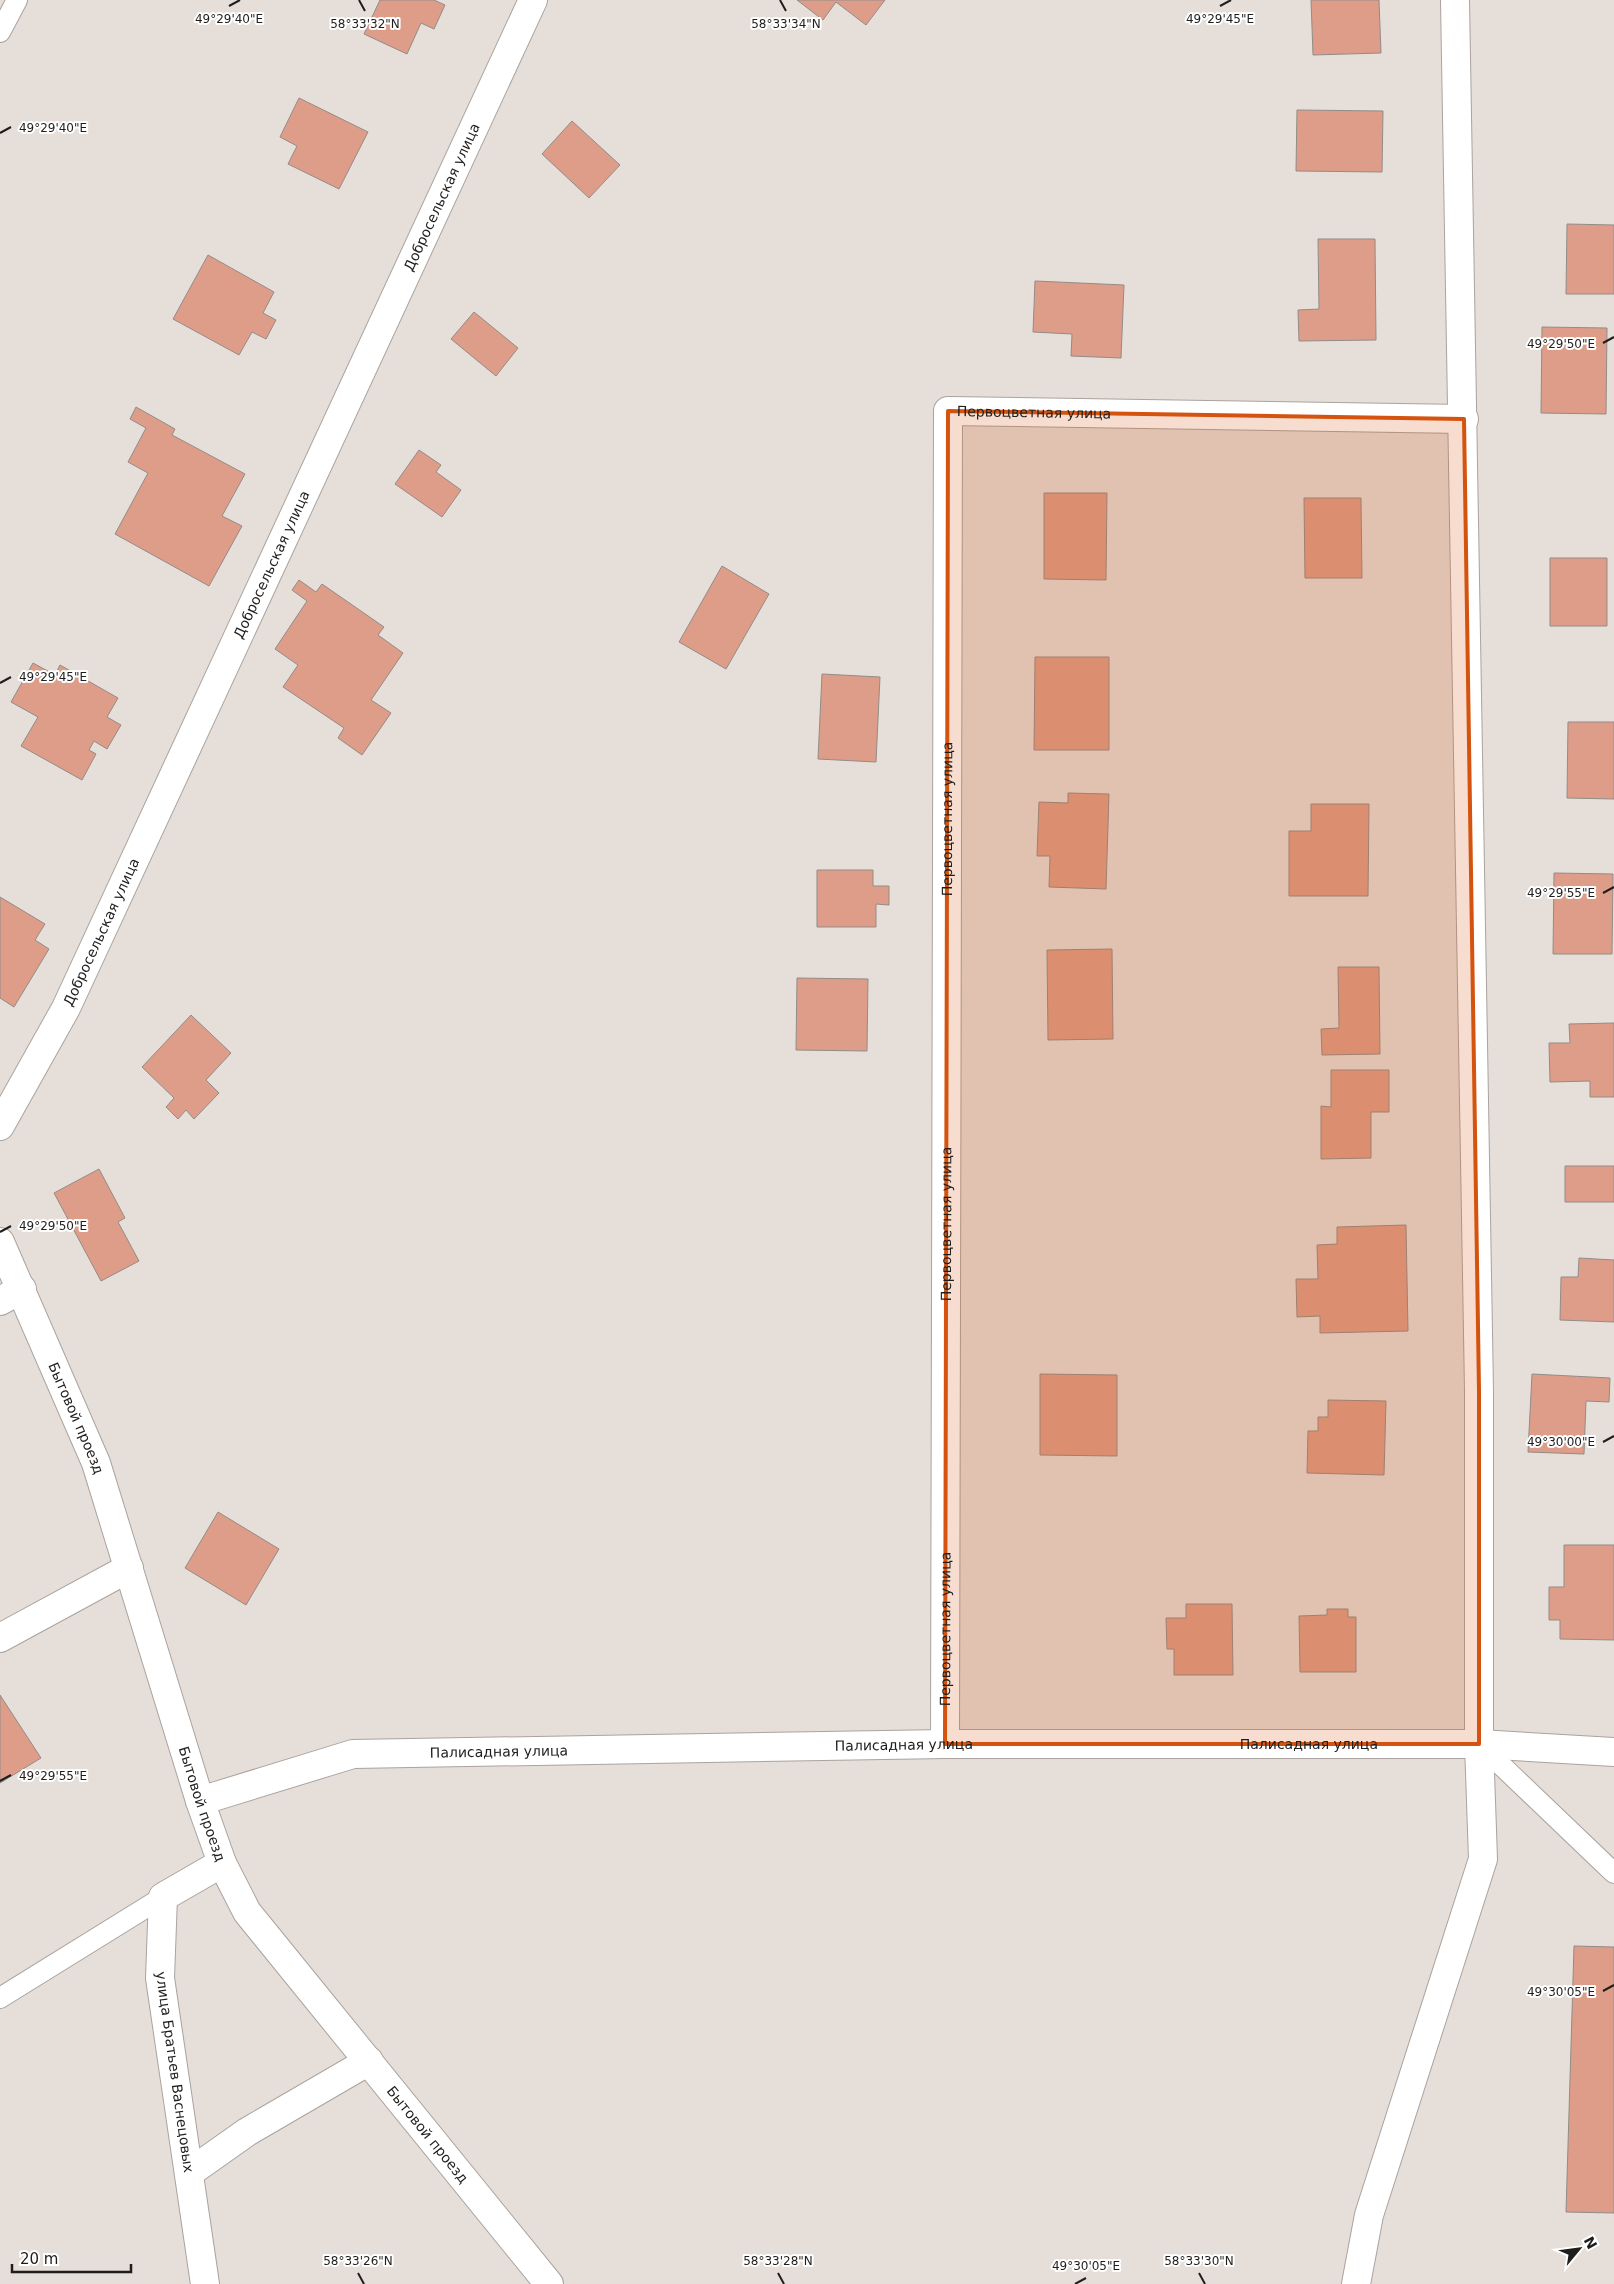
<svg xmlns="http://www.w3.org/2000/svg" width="1614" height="2284" font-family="'DejaVu Sans',sans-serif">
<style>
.building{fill:#de9d89;stroke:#938b88}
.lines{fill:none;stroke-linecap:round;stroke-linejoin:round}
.service-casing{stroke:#aaa39f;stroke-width:22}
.minor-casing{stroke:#aaa39f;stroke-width:30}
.service{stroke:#fff;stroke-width:20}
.minor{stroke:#fff;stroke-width:28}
.marked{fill:#d4530e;fill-opacity:0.2;stroke:#d4530e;stroke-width:4;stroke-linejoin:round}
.ticks{fill:none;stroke:#201e1c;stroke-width:2}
.labels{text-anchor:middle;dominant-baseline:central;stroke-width:4;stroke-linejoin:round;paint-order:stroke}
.street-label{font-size:14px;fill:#201e1c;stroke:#fff}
.ticks-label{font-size:12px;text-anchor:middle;fill:#201e1c;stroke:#fff;stroke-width:4;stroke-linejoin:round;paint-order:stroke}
</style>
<rect width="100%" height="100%" fill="#e5ded9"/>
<path class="building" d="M380,0h54l11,5 -11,24 -13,-6 -14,31 -43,-20z
M797,0h88l-19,25 -30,-23 -13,18z
M1311,0h68l2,53 -68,2z
M299,98l69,34 -29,57 -51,-25 9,-18 -17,-9z
M1297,110l86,1 -1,61 -86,-1z
M572,121l48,44 -31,33 -47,-44z
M1567,224l47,1v69h-48z
M1318,239h57l1,101 -77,1 -1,-31 21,-1z
M208,255l66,37 -11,21 13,7 -10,19 -14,-7 -13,23 -66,-36z
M1035,281l89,4 -3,73 -50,-2 1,-22 -39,-2z
M474,312l44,36 -22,28 -45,-37z
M1542,327l65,1 -1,86 -65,-1z
M136,407l39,22 -3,6 73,39 -23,42 20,10 -33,60 -94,-52 33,-61 -20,-11 18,-34 -16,-9z
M419,450l22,15 -5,7 25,18 -19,27 -47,-33z
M1044,493h63l-1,87 -62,-1z
M1304,498h57l1,80h-57z
M1550,558h57v68h-57z
M722,566l47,28 -43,75 -47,-27z
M299,580l17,12 6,-8 62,43 -6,8 25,18 -32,47 20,13 -29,42 -24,-17 6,-10 -61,-41 15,-22 -23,-16 32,-48 -15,-11z
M1035,657h74v93h-75z
M33,663l22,12 5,-10 58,33 -11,19 14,8 -14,24 -13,-8 -5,9 7,4 -14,26 -61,-34 17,-29 -27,-15z
M822,674l58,3 -4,85 -58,-3z
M1568,722h46v77l-47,-1z
M1068,793l41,1 -3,95 -57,-2 1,-31h-13l2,-54 29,1z
M1311,804h58l-1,92h-79v-65h22z
M817,870h56v16h16v19l-13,-1v23h-59z
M1554,873l59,1 -1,80h-59z
M0,897l45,27 -10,16 14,9 -35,58 -14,-9z
M1112,949l1,90 -65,1 -1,-90z
M1338,967h41l1,87 -58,1 -1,-26 18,-1z
M797,978l71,1 -1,72 -71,-1z
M191,1015l40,38 -25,27 13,13 -25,26 -8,-9 -8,9 -12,-12 8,-9 -32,-31z
M1614,1023v74h-24v-16l-40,1 -1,-39h21l-1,-19z
M1331,1070h58v42h-18v46l-50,1v-53l10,1z
M1565,1166h49v36h-49z
M99,1169l26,49 -7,4 21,39 -38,20 -47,-88z
M1406,1225l2,106 -88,2v-17l-23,1 -1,-38h22l-1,-34 20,-1v-17z
M1579,1258l35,2v62l-54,-2 1,-43h17z
M1040,1374l77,1v81l-77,-1z
M1532,1374l78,4 -1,24 -23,-1 -2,53 -56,-2z
M1328,1400l58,1 -2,74 -77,-2 1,-42h10v-14h10z
M218,1512l61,37 -33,56 -61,-37z
M1564,1545h50v95l-54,-1v-19h-11v-33h15z
M1186,1604h46l1,71h-59v-26h-7l-1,-31h20z
M1327,1609h21v8h8v55h-56l-1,-56 28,-1z
M0,1695l41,63 -41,25z
M1574,1946l40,1v266l-48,-1z"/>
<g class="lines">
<g class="service-casing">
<path id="service" d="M0,32l17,-32
M1479,1744l135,129
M0,1998l163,-101"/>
</g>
<g class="minor-casing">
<g id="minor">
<path id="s1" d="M0,1126l66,-118 467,-1008"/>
<path id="s2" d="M0,1242l96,221 104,338 22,62 25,49 302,372"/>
<path d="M0,1301l22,-12"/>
<path d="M0,1638l129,-70"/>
<path id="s3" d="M945,1744l3,-1333 516,8"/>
<path id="s4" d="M200,1801l153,-47 592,-10h534l135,8"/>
<path d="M189,2173l58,-41 122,-71"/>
<path d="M205,2284l-45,-306 3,-81 59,-34"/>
<path d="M1356,2284l13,-69 114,-356 -4,-115v-353l-24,-1391"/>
</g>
</g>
<use href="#service" class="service"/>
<use href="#minor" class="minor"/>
</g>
<path class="marked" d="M948,411l516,8 15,972v353h-534z"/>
<path class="ticks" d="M359,0l6,11M780,0l6,11M229,6l11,-6M1220,6l11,-6M0,133l11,-6M1603,343l11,-6M0,683l11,-6M1603,893l11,-6M0,1232l11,-6M1603,1442l11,-6M0,1781l11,-6M1603,1991l11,-6M358,2273l6,11M778,2273l6,11M1199,2273l6,11M1075,2284l11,-6"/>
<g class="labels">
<g class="street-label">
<text stroke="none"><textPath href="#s1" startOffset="1029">Добросельская улица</textPath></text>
<text stroke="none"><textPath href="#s3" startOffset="1419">Первоцветная улица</textPath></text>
<text stroke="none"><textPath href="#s1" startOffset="624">Добросельская улица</textPath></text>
<text stroke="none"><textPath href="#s3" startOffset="925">Первоцветная улица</textPath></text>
<text stroke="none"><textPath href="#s1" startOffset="219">Добросельская улица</textPath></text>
<text stroke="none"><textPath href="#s3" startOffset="520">Первоцветная улица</textPath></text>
<text stroke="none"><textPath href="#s2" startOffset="192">Бытовой проезд</textPath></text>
<text stroke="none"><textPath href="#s3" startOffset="115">Первоцветная улица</textPath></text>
<text stroke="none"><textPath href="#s4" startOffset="1116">Палисадная улица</textPath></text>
<text stroke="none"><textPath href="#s4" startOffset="711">Палисадная улица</textPath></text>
<text stroke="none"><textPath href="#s4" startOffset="306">Палисадная улица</textPath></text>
<text stroke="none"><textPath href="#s2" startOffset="598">Бытовой проезд</textPath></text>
<text transform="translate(175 2072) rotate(82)">улица Братьев Васнецовых</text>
<text stroke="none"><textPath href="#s2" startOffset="1002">Бытовой проезд</textPath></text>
</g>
</g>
<g class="ticks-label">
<text x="229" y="23">49°29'40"E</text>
<text x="1220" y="23">49°29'45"E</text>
<text x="365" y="28">58°33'32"N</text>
<text x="786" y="28">58°33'34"N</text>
<text x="53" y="132">49°29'40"E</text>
<text x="1561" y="348">49°29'50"E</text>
<text x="53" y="681">49°29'45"E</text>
<text x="1561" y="897">49°29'55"E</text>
<text x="53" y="1230">49°29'50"E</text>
<text x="1561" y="1446">49°30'00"E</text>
<text x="53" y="1780">49°29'55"E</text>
<text x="1561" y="1996">49°30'05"E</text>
<text x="358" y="2265">58°33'26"N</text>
<text x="778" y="2265">58°33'28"N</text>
<text x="1199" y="2265">58°33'30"N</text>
<text x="1086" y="2270">49°30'05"E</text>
</g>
<g transform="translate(1579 2249) rotate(61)" stroke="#ffffff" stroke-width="4" paint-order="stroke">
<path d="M0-4L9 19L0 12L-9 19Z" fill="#201e1c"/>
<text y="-8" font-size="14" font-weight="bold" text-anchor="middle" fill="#201e1c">N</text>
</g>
<path d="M12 2264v8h119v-8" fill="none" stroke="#201e1c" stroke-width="2.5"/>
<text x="20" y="2264" font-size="15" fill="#201e1c" stroke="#ffffff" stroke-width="4" paint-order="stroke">20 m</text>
</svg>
